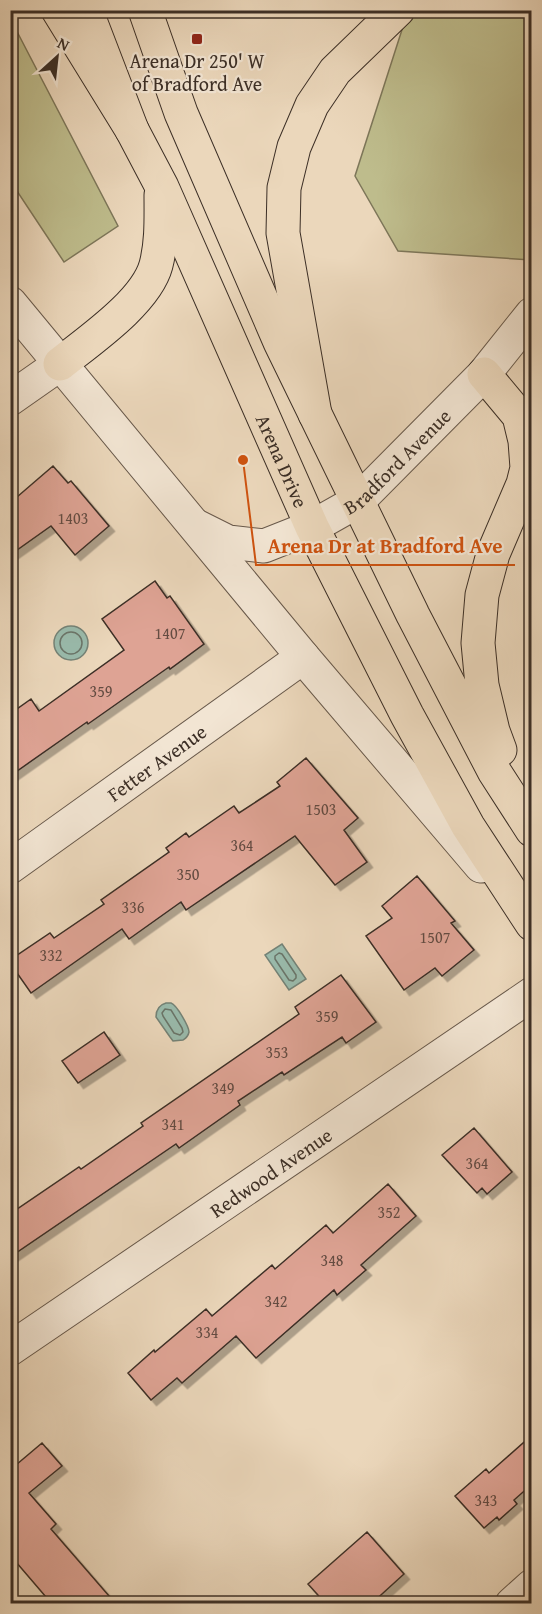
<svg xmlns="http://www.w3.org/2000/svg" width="542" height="1614" font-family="'Gentium Book Plus',serif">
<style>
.green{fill:#bebc8c;stroke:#7d7659;stroke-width:1.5}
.water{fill:#99baab;stroke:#748276;stroke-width:1.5}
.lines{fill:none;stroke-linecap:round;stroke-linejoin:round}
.shore{stroke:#6a7468;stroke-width:1.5}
.building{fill:#dea394;stroke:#3c2f26;stroke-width:1.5;filter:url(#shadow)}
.minor-casing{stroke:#68594b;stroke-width:35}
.major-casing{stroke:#3c2f26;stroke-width:35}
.highway-casing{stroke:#3c2f26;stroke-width:35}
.minor{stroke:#f2e5d3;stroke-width:33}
.major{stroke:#ebd7bb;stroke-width:33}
.highway{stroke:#ebd7bb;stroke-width:33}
.poi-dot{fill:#8f2418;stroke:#f2e5d3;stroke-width:2}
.labels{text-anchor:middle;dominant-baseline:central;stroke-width:4.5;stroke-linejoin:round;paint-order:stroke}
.number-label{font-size:16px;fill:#644c42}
.poi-label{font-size:20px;fill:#3c2f26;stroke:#f2e5d3}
.street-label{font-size:20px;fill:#3c2f26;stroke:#f2e5d3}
.leader{fill:none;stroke:#ce5310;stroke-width:2}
.callout-dot{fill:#ce5310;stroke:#f2e5d3;stroke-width:2}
.callout-label{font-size:21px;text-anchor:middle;font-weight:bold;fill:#ce5310;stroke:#f2e5d3;stroke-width:4.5;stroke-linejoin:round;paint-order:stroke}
</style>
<defs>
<filter id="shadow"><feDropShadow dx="5.5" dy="5.5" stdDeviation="0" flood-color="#0004"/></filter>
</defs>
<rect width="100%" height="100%" fill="#ebd7bb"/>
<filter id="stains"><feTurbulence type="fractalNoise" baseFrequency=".00333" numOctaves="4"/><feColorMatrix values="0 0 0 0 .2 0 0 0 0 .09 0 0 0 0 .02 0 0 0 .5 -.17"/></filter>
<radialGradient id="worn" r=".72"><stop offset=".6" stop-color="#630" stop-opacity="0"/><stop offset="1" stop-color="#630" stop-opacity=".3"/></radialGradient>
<path class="green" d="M408,11h123v249l-133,-9 -43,-75z
M11,20l107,206 -54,36 -53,-80z"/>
<path class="water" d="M54 643a17 17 0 1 1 34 0a17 17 0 1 1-34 0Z
M282,944l24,35 -17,11 -24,-35z
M166,1003c2,0 4,0 5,0 6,2 18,24 18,29 -1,5 -3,6 -6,8l-10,1 -3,-4 -14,-20c0,-8 3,-12 10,-14z"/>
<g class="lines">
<path class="shore" d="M60 643a11 11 0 1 1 22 0a11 11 0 1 1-22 0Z
M279,953l3,1 14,21v3l-3,3 -4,-1 -14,-21v-3z
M165,1009l6,1 11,18 1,4 -3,3 -6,-2 -11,-17 -1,-3z"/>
</g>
<path class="building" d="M53,466l15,17 3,-2 38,45 -34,29 -24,-29 -41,29v-52z
M155,581l12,17 3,-2 34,48 -34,25 -1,-2 -81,57 -1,-2 -77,54v-62l21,-15 8,12 85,-61 -22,-31z
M306,758l52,60 -14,12 23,32 -32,23 -40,-49 -109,74 -5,-8 -52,37 -7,-10 -91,64 -21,-30v-3l40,-27 4,5 50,-34 -3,-4 68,-48 -3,-4 20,-15 3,4 45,-31 5,7 41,-27 -3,-4z
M417,876l38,45 -4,2 23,27 -32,26 -7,-8 -31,22 -38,-54 26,-18 -10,-12z
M341,975l35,47 -30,21 -4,-6 -58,38 -2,-3 -44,29 2,4 -61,43 -3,-4 -166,113v-43l69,-47 2,2 62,-43 -2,-3 158,-109 -4,-7z
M104,1032l16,23 -42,28 -16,-22z
M474,1128l38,44 -25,22 -5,-6 -5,5 -35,-38z
M388,1184l28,32 -55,49 5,5 -29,25 -3,-5 -78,68 -20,-22 -54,47 -5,-5 -26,22 -23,-27 26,-23 1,2 51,-43 6,7 60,-51 3,4 51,-44 7,8z
M531,1436v49l-17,15 3,4 -18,16 -2,-3 -13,11 -29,-32 31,-27 3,4z
M42,1443l20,23 -33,27 27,31 -5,5 65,75h-64l-42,-49v-85z
M367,1532l37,42 -33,30h-45l-18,-20z"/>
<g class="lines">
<g class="minor-casing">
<g id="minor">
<path d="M10,303l293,354 178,209"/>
<path d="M10,399l50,-35"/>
<path id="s1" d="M196,526l32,16 36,4 48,-19 46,-26 126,-127 48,-60"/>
<path id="s2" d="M10,867l293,-210"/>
<path id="s3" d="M10,1349l522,-355"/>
<path d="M512,1604l20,-18"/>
</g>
</g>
<g class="major-casing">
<g id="major">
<path id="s4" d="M86,10l46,120 30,57 150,340 95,188 61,111 64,98"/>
<path d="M145,10l36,103 99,229 133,273 81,156 38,59"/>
<path d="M60,364c30,-24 86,-62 96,-99 6,-23 5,-47 5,-70"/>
<path d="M484,374l35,42 6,25 2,27 -4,16 -30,70 -11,41 -4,48 4,42 11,46 7,19"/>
</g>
</g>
<g class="highway-casing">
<path id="highway" d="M58,10l74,120
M315,414l-32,-181 1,-45 10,-41 18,-42 23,-34 63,-61"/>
</g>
<use href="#minor" class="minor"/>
<use href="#major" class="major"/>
<use href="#highway" class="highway"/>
</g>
<rect class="poi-dot" x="191" y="33" width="12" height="12" rx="3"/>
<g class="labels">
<g class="number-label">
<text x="73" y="518">1403</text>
<text x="170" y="633">1407</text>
<text x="101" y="691">359</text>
<text x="321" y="809">1503</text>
<text x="242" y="845">364</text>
<text x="188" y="874">350</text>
<text x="133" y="907">336</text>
<text x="435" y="937">1507</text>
<text x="51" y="955">332</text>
<text x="327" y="1016">359</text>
<text x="277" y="1052">353</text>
<text x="223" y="1088">349</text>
<text x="173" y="1124">341</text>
<text x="477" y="1163">364</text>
<text x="389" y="1212">352</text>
<text x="332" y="1260">348</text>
<text x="276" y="1301">342</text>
<text x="207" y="1332">334</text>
<text x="486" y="1500">343</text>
</g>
<g class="poi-label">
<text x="197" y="60">Arena Dr 250' W<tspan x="197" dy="23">of Bradford Ave</tspan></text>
</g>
<g class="street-label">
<text stroke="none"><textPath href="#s1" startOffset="232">Bradford Avenue</textPath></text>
<text stroke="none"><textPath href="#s4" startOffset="492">Arena Drive</textPath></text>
<text stroke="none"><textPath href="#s2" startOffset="180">Fetter Avenue</textPath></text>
<text stroke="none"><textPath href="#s3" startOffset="315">Redwood Avenue</textPath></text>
</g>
</g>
<path class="leader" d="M243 460L256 565H515"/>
<circle class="callout-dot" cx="243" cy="460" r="6"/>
<g class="callout-label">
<text x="385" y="553">Arena Dr at Bradford Ave</text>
</g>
<rect width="542" height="1614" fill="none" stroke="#ebd7bb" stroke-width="36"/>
<rect x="12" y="12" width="518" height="1590" fill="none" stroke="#3c2f26" stroke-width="3"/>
<rect x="18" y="18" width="506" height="1578" fill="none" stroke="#3c2f26" stroke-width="1.5"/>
<g transform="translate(57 57) rotate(27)" stroke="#f2e5d3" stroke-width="4.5" paint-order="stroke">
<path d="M0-4.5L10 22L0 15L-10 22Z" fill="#3c2f26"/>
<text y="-9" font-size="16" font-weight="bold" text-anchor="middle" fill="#3c2f26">N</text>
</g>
<rect width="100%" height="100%" filter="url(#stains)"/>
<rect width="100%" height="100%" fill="url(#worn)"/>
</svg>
